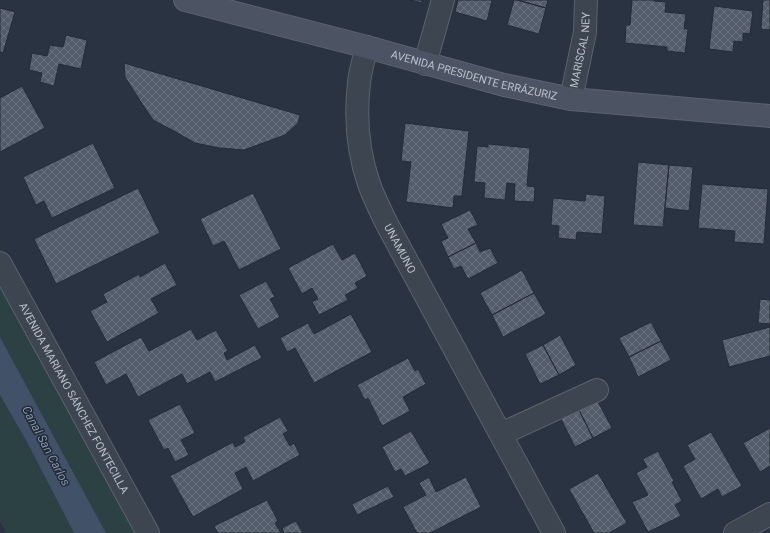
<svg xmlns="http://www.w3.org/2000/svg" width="770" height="533" font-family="Roboto,sans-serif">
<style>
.green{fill:#2c4143}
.water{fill:#415168}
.building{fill:url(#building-cross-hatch);stroke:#242c38}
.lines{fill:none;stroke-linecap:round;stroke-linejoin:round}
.minor-casing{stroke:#5b636e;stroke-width:24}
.tertiary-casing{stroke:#5b636e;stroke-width:24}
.secondary-casing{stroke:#5b636e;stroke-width:24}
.minor{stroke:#3d4551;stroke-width:22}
.tertiary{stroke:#3d4551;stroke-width:22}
.secondary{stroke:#4c5463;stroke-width:22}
.labels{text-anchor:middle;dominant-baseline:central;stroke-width:3;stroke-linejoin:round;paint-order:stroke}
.street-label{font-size:11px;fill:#bac1cb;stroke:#222a36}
.water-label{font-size:12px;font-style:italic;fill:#8597af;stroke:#222a36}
</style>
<defs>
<pattern id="building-cross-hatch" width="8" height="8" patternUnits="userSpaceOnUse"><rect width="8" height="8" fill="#535c6b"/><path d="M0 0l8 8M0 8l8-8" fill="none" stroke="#6a727f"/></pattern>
</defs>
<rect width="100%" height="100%" fill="#293341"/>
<path class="green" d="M0,268l138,265h-32l-106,-196z
M0,395l28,49 46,89h-68l-6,-12z"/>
<path class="water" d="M0,337l106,196h-32l-46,-89 -28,-49z"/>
<path class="building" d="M410,0h12v3z
M458,0h34l-5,21 -32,-9z
M514,0h3l29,8 -7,26 -32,-9z
M517,0h31l-2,8z
M632,0h22v1l12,1 -1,10 21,2 -2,15h4l-3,24 -18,-2v-4l-42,-4 1,-18h4z
M763,0h7v30l-9,-1z
M714,6l39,5 -3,23 -7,-1v9l-9,-1 -1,11 -24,-3z
M0,8l15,4 -12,41 -3,-1z
M66,35l21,5 -6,29 -22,-5 -5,22 -14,-4 2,-9 -13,-3 3,-17 15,3 3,-11 13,2z
M124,63l176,52 -2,8 -13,12 -41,15 -24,-2 -25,-5 -21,-12 -21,-11 -14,-21 -14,-22z
M22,86l23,42 -45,24v-54z
M405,123l64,8 -7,65h-8l-1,12 -47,-6 5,-40 -10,-1z
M93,143l22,45 -63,30 -8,-17 -8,4 -13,-28z
M488,144l42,4 -3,38 8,1 -1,15 -20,-1 1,-17 -8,-1 -2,17 -21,-2 1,-15 -11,-1 3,-36 11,1z
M638,162l31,3 -6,62 -30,-2z
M669,165l24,2 -4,44 -24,-3z
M702,184l66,5 -4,55 -30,-2 1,-11 -37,-3z
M138,188l22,45 -104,51 -22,-45z
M253,193l28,56 -42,21 -15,-29 -11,5 -13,-27z
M586,194l19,2 -3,38 -25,-2 -1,8 -18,-2 1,-12 -8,-1 2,-27 32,3z
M470,210l8,15 -10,4 8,14 -28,14 -7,-16 7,-3 -7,-14z
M476,243l4,9 10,-4 8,15 -30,16 -7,-13 -7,3 -6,-12z
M333,244l9,16 13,-7 12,23 -12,7 3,5 -13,7 3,5 -29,15 -7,-13 6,-3 -6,-11 -10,6 -14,-26z
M165,263l12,22 -26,14 8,14 -52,29 -17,-31 17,-9 -4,-8 36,-20 1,3z
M522,270l12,23 -42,22 -12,-22z
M266,281l9,16 -5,2 10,18 -22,12 -19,-34z
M534,293l12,21 -43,23 -11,-22z
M760,299l10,1v24l-12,-1z
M351,314l21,38 -58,31 -19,-35 -8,4 -7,-14 28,-15 6,11z
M651,322l10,19 -32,16 -10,-19z
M770,327v29l-41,11 -7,-27z
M191,329l6,11 19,-10 12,21 -4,2 3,7 28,-15 7,13 -47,24 -5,-10 -23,12 -5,-10 -44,23 -12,-23 -20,11 -12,-23 47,-25 8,14z
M560,335l16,30 -17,10 -16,-30z
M661,341l10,19 -33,17 -9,-20z
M543,345l16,30 -19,9 -15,-30z
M408,358l7,13 3,-2 8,15 -23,13 7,14 -28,15 -14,-28 -3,2 -8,-15z
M596,398l16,30 -19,10 -15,-30z
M180,404l15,29 -14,7 8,15 -14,7 -7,-14 -4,2 -16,-30z
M578,408l15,30 -18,9 -15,-30z
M280,417l8,14 -5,3 7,12 4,-3 6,12 -47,26 -7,-14 -11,6 8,16 -50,28 -23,-41 63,-34 2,5 10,-5 -2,-5z
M770,428v38l-10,6 -17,-29z
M411,431l19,32 -25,13 -4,-7 -6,3 -13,-25z
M711,432l31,54 -20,11 -4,-8 -17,10 -18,-33 12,-7 -8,-14z
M658,451l16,30 -2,1 10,19 -7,4 6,11 -33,16 -16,-30 16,-7 -12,-22 11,-6 -4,-8z
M598,473l29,50 -18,10h-15l-25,-44z
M429,477l7,15 30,-15 15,30 -51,26h-13l-14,-26 23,-12 -7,-12z
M388,486l6,11 -37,18 -5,-11z
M267,500l11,21 -3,2 6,10h-63l-4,-7z
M296,521l7,12h-19l-2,-5z"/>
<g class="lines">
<g class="minor-casing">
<g id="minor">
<path id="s1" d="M367,47c-3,12 -7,24 -8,36 -4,34 -1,69 10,101 5,14 12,28 19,42l166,307"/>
<path d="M425,64l18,-64"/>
<path id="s2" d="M571,99l14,-67 1,-32"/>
<path d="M501,434l96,-44"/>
<path d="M735,533l35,-19"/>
</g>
</g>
<g class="tertiary-casing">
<g id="tertiary">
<path id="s3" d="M0,263l148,270"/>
</g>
</g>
<g class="secondary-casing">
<g id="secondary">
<path id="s4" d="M185,0l182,47 137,38 67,14 199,17"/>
</g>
</g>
<use href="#minor" class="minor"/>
<use href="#tertiary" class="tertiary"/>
<use href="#secondary" class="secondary"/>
</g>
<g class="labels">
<g class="street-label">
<text stroke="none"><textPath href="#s2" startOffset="50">MARISCAL NEY</textPath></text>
<text stroke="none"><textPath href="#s4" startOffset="299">AVENIDA PRESIDENTE ERRÁZURIZ</textPath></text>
<text stroke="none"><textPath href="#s1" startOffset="211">UNAMUNO</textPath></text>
<text stroke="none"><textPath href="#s3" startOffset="154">AVENIDA MARIANO SÁNCHEZ FONTECILLA</textPath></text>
</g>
<g class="water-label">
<text transform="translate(46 446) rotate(62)">Canal San Carlos</text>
</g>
</g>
</svg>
